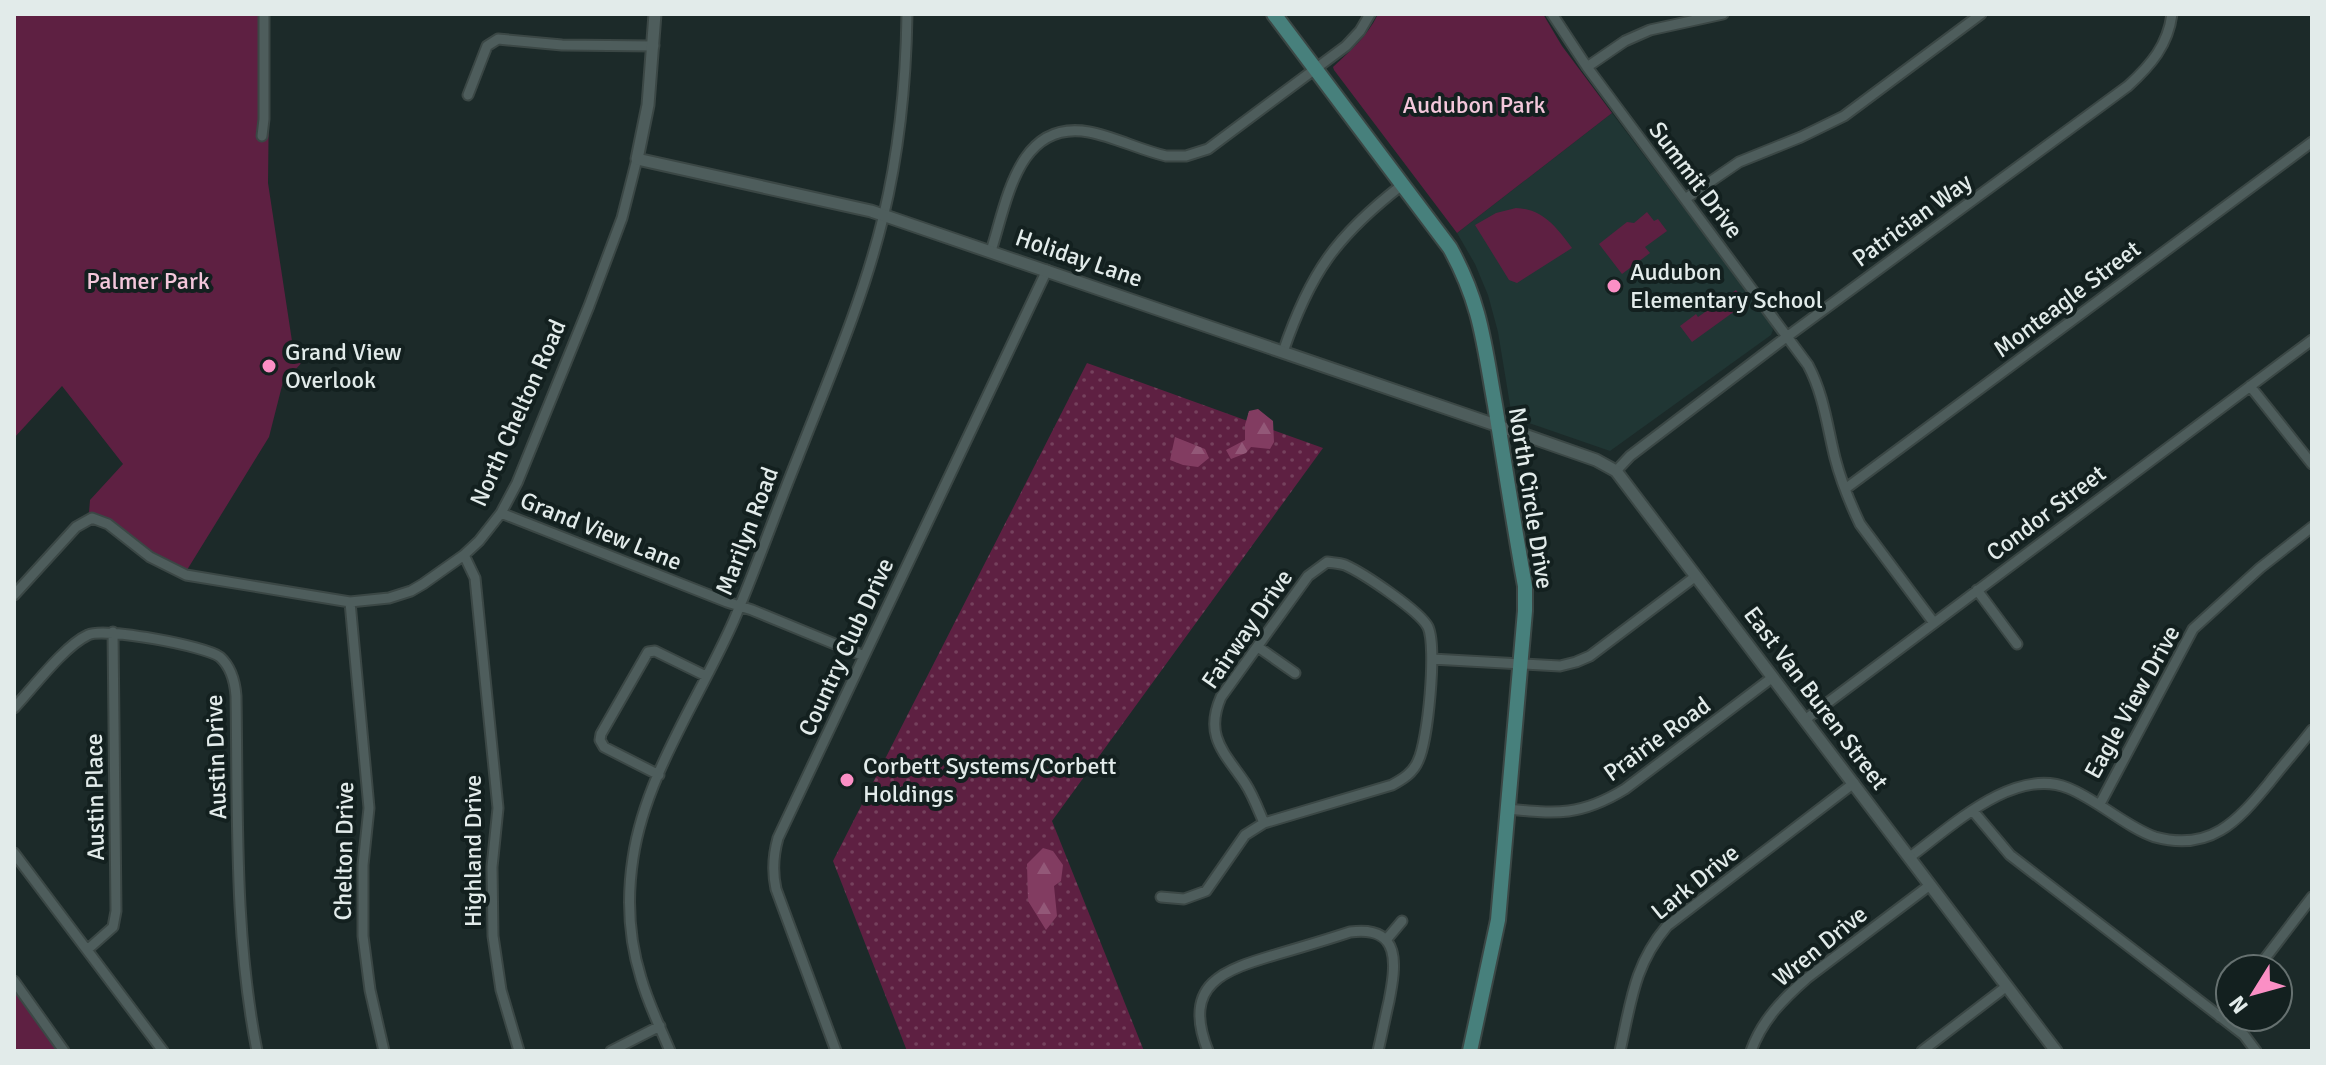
<svg xmlns="http://www.w3.org/2000/svg" width="2326" height="1065" font-family="Signika,sans-serif">
<style>
.built{fill:#203634}
.grass{fill:url(#grass-dots)}
.forest{fill:url(#forest-firs)}
.park{fill:#5e2042}
.lines{fill:none;stroke-linecap:round;stroke-linejoin:round}
.minor-casing{stroke:#3b4745;stroke-width:13}
.tertiary-casing{stroke:#3b4745;stroke-width:15}
.primary-casing{stroke:#3b4745;stroke-width:18}
.minor{stroke:#4e5d5c;stroke-width:9}
.tertiary{stroke:#4e5d5c;stroke-width:11}
.primary{stroke:#47807c;stroke-width:14}
.poi-dot{fill:#fb8fc5;stroke:#13201f;stroke-width:3}
.labels{text-anchor:middle;dominant-baseline:central;stroke-width:8;stroke-linejoin:round;paint-order:stroke}
.park-label{font-size:24px;fill:#f3c7db;stroke:#13201f}
.street-label{font-size:24px;fill:#e2ebea;stroke:#13201f}
.poi-label{font-size:24px;fill:#e2ebea;stroke:#13201f;text-anchor:start}
</style>
<defs>
<pattern id="grass-dots" width="8" height="8" patternUnits="userSpaceOnUse" patternTransform="scale(2)"><rect width="8" height="8" fill="#5e2042"/><path d="M2 2h.1M6 6h.1" fill="none" stroke="#75415d" stroke-width="1.8" stroke-linecap="round"/></pattern>
<pattern id="forest-firs" width="22" height="20" patternUnits="userSpaceOnUse" patternTransform="scale(2)"><rect width="22" height="20" fill="#823c61"/><path d="M5 1l3.5 6h-7zM16 11l3.5 6h-7z" fill="#935878"/></pattern>
</defs>
<rect width="100%" height="100%" fill="#1c2a29"/>
<path class="built" d="M1612,113l160,212 1,5 -2,5 -161,116 -98,-34 -14,-85 -10,-37 -13,-31 -18,-31z"/>
<path class="grass" d="M1087,363l236,85 -271,373 92,230h-237l-74,-190z"/>
<path class="forest" d="M1258,409l15,12 1,21 -4,7 -19,-2 -5,6 -15,6 -5,-9 19,-10v-15l4,-14z
M1175,437l30,12 4,9 -11,9 -15,-2 -13,-5z
M1043,848l10,3 10,14 -2,16 -7,5 3,30 -11,14 -18,-29 -1,-37z"/>
<path class="park" d="M14,14h256l-2,169 24,158 9,7 3,12 -9,10h-9l-17,67 -82,133c-34,-6 -67,-56 -98,-57l1,-13 33,-36 -61,-78 -48,52z
M1378,14h165l19,32 50,67 -155,120 -123,-163 -1,-3c18,-17 34,-30 45,-53z
M1516,208c27,1 41,20 56,40l-55,35 -8,-3 -34,-55 21,-12z
M1647,212l7,9 4,-2 9,12 -22,16 5,6 -28,21 -23,-30 28,-22 7,1z
M1736,290l10,13 -54,39 -12,-16 16,-12 2,3z
M14,987l47,64h-47z"/>
<g class="lines">
<g class="minor-casing">
<path id="minor" d="M1552,14l35,53 221,298c16,30 19,61 27,93 6,23 15,45 25,66l74,99
M1587,67l38,-26 25,-11 73,-16
M468,95l19,-49 11,-7 64,6 92,1
M262,136l2,-17v-105
M1685,199l54,-37 62,-25 43,-21 137,-102
M991,251c16,-50 27,-132 98,-119 26,5 51,18 77,24h20l22,-7 138,-103 14,-15 10,-17
M1283,352c27,-79 53,-116 119,-167
M2250,386l62,78
M1616,471l14,-15 147,-112 351,-258c23,-21 40,-41 44,-72
M1845,489l467,-347
M501,513l226,89 25,8 112,46
M464,555l11,23 23,230 -6,59 1,69 8,54 18,61
M1977,590l40,54
M14,595l62,-68 16,-9 16,6 42,33 36,18 164,27 39,-4 22,-7 12,-7 41,-29 15,-14 22,-28 16,-30 72,-177 33,-88 15,-59
M350,602l19,206 -6,57v71l7,54 14,61
M1258,647l37,26
M1432,659l128,7 16,-4 14,-6 106,-80
M14,708c19,-20 50,-62 74,-73 16,-8 118,11 132,22 11,10 15,25 16,39 2,119 -2,238 21,355
M1806,719l506,-379
M659,775l-55,-28 -4,-7 1,-6 47,-82 7,-1 51,25
M2100,804l93,-175 67,-61 52,-41
M1508,809c49,5 73,7 117,-20l148,-112
M1973,811l37,44 234,180 12,16
M14,853l149,198
M1910,857c41,-30 104,-91 158,-69 30,12 58,39 87,49 55,15 82,-15 114,-54 14,-18 29,-35 43,-53
M1161,897l23,2 22,-8 39,-56 19,-12 128,-38c11,-6 21,-12 26,-24 10,-20 19,-114 10,-134 -8,-16 -65,-54 -83,-62 -6,-2 -12,-2 -18,-3l-19,14 -87,121c-17,39 3,55 24,86 8,12 13,26 19,40
M1386,940l16,-19
M87,950l26,-23 3,-16 -3,-279
M2257,969l55,-72
M14,981l50,70
M2220,1017l10,-13
M611,1051l49,-25
M670,1051c-10,-24 -22,-48 -29,-73 -12,-38 -14,-81 -8,-120 12,-83 68,-162 101,-238 23,-54 42,-109 64,-163 31,-79 65,-157 85,-239 16,-66 23,-136 24,-204
M836,1051l-60,-162c-4,-18 -3,-33 2,-51l269,-568
M1208,1051c-27,-68 16,-81 70,-97 24,-7 48,-14 72,-22 52,-7 46,33 39,69 -4,17 -7,33 -11,50
M1620,1051c11,-49 14,-86 47,-125l187,-143
M1751,1051c11,-31 32,-52 56,-73l123,-93
M1922,1051l85,-65"/>
</g>
<g class="tertiary-casing">
<path id="tertiary" d="M655,14l-7,91 -11,54 234,52 645,221 80,28 20,11 440,580"/>
</g>
<g class="primary-casing">
<path id="primary" d="M1274,14l176,234c31,56 34,96 45,157 10,61 19,121 30,181v25l-27,309 -28,131"/>
</g>
<use href="#minor" class="minor"/>
<use href="#tertiary" class="tertiary"/>
<use href="#primary" class="primary"/>
</g>
<g class="poi-dot">
<circle cx="1614" cy="286" r="8"/>
<circle cx="269" cy="366" r="8"/>
<circle cx="847" cy="780" r="8"/>
</g>
<g class="labels">
<g class="park-label">
<text x="1474" y="105">Audubon Park</text>
<text x="148" y="281">Palmer Park</text>
</g>
<g class="street-label">
<text transform="translate(1696 180) rotate(53)">Summit Drive</text>
<text transform="translate(1912 220) rotate(-36)">Patrician Way</text>
<text transform="translate(1079 258) rotate(19)">Holiday Lane</text>
<text transform="translate(2067 299) rotate(-37)">Monteagle Street</text>
<text transform="translate(518 413) rotate(-66)">North Chelton Road</text>
<text transform="translate(1531 498) rotate(81)">North Circle Drive</text>
<text transform="translate(2046 513) rotate(-37)">Condor Street</text>
<text transform="translate(601 531) rotate(22)">Grand View Lane</text>
<text transform="translate(747 531) rotate(-69)">Marilyn Road</text>
<text transform="translate(1247 629) rotate(-55)">Fairway Drive</text>
<text transform="translate(846 647) rotate(-65)">Country Club Drive</text>
<text transform="translate(1816 698) rotate(53)">East Van Buren Street</text>
<text transform="translate(2132 702) rotate(-61)">Eagle View Drive</text>
<text transform="translate(1657 739) rotate(-36)">Prairie Road</text>
<text transform="translate(216 757) rotate(-92)">Austin Drive</text>
<text transform="translate(95 797) rotate(-91)">Austin Place</text>
<text transform="translate(344 851) rotate(-89)">Chelton Drive</text>
<text transform="translate(473 851) rotate(-90)">Highland Drive</text>
<text transform="translate(1695 882) rotate(-39)">Lark Drive</text>
<text transform="translate(1820 946) rotate(-39)">Wren Drive</text>
</g>
<g class="poi-label">
<text x="1630" y="272">Audubon<tspan x="1630" dy="28">Elementary School</tspan></text>
<text x="285" y="352">Grand View<tspan x="285" dy="28">Overlook</tspan></text>
<text x="863" y="766">Corbett Systems/Corbett<tspan x="863" dy="28">Holdings</tspan></text>
</g>
</g>
<rect width="2326" height="1065" fill="none" stroke="#e2ebea" stroke-width="32"/>
<g transform="translate(2254 993) rotate(233)"><circle r="38" fill="#13201f" stroke="#667170" stroke-width="2"/>
<path d="M0-6L14 30L0 20L-14 30Z" fill="#fb8fc5"/>
<text y="-12" font-size="22" font-weight="bold" text-anchor="middle" fill="#e2ebea">N</text>
</g>
</svg>
